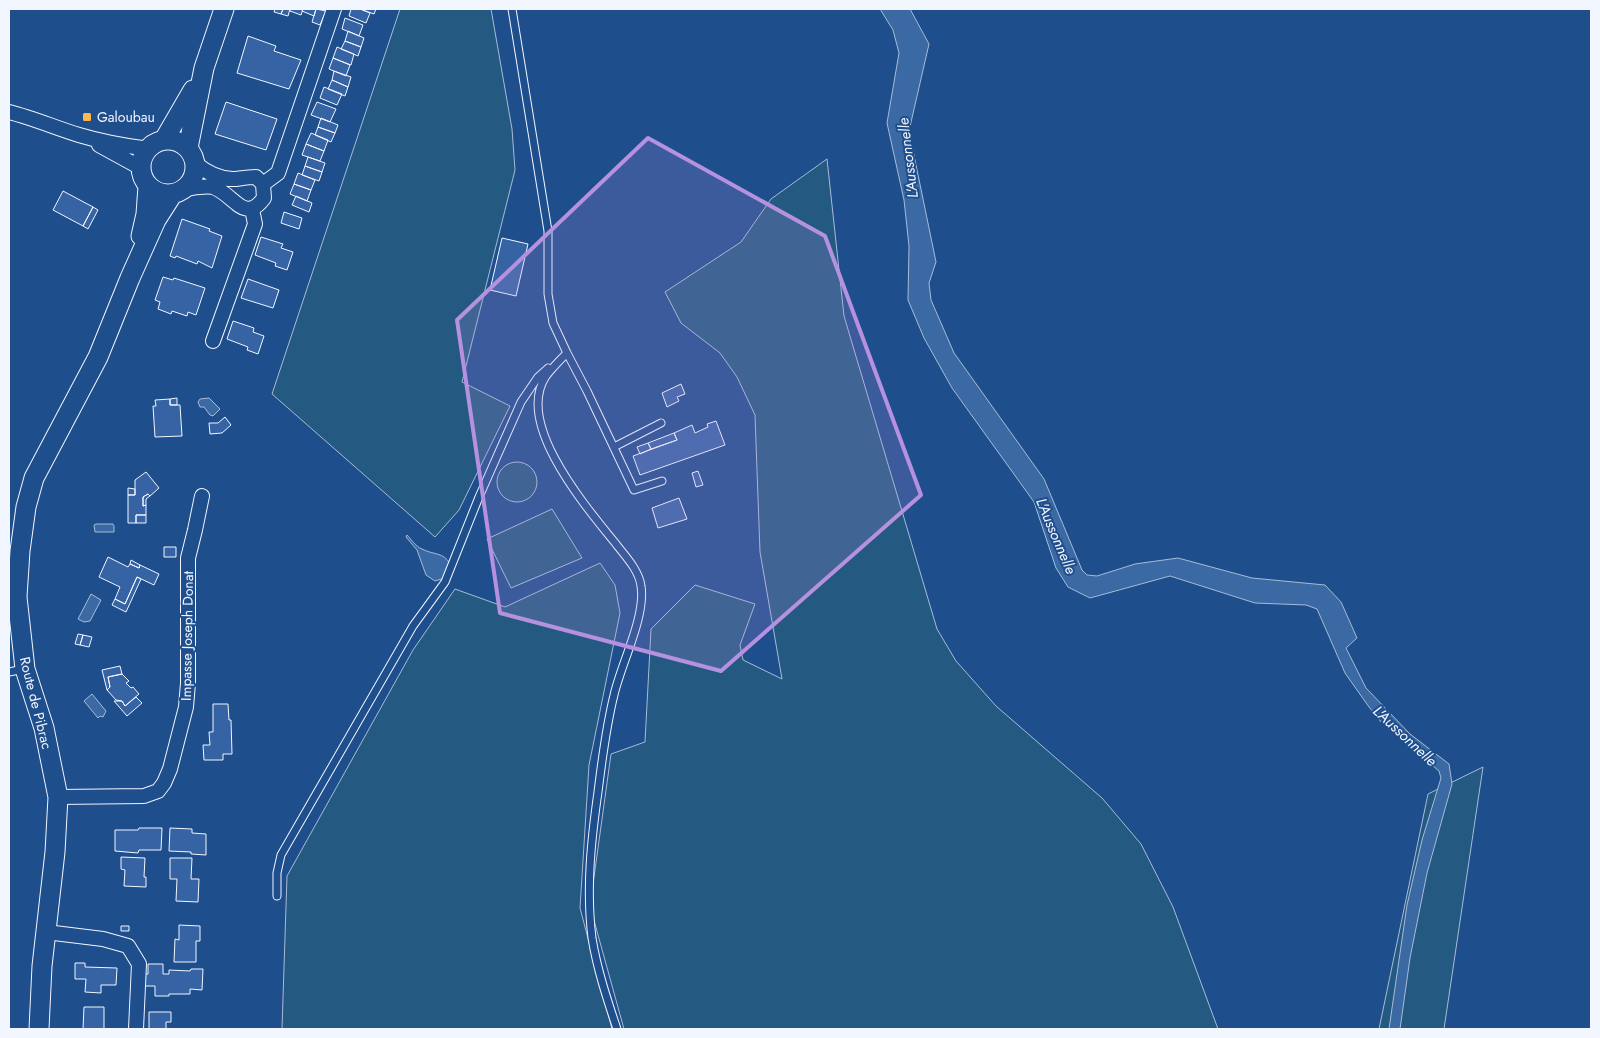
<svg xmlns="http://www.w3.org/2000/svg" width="1600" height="1038" font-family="Jost,sans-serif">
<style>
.green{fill:#245a82;stroke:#a8bbd7}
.water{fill:#3b69a3;stroke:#a8bbd7}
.building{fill:#3563a3;stroke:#f2f6ff}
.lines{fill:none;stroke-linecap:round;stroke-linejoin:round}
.lane-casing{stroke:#f2f6ff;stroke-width:9}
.street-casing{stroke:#f2f6ff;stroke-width:16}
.secondary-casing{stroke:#f2f6ff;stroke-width:21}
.lane{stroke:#1f4e8c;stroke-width:7}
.street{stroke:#1f4e8c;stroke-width:14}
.secondary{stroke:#1f4e8c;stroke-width:19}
.marked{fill:#b691df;fill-opacity:0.2;stroke:#b691df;stroke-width:4;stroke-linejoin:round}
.poi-dot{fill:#ffb74d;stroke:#1f4e8c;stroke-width:2}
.labels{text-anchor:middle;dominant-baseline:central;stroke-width:4;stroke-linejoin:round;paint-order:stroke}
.poi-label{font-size:14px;fill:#f2f6ff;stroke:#1f4e8c;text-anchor:start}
.street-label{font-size:14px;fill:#f2f6ff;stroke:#1f4e8c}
.water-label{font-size:15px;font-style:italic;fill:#f2f6ff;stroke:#1f4e8c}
</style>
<rect width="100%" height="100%" fill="#1f4e8c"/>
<path class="green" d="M400,9h91l21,120 3,41 -53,212 48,24 -51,104 -24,27 -163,-143z
M827,159l17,157 93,313 19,32 40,45 106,92 39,46 32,63 45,122h-594l-34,-123 21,-152 34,-12 6,-113 44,-44 60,19 -15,41 3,15 39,19 -22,-127 -5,-137 -18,-38 -17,-24 -39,-30 -16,-31 76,-50 30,-43z
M497 482a20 20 0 1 1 40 0a20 20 0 1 1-40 0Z
M552,509l30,49 -71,30 -24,-49z
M600,563l15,22 5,28 -31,152 -9,143 32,121h-330l5,-153 126,-226 42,-61 50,18z
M1483,767l-39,262h-65l49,-235z"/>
<path class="water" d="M880,9h30l19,35 -20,87 27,131 -7,21 2,17 23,53 90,126 38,91 5,5 10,1 38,-12 43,-6 74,20 73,7 16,17 16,36 -11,10 20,40 44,46 39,30 3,20 -25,89 -17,85 -10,71h-11l18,-124 15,-65 19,-62 -2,-7 -57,-48 -13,-16 -24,-34 -28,-64 -11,-4 -51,-2 -85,-27 -80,22 -22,-11 -12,-19 -22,-66 -82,-114 -28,-50 -16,-38 1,-54 -5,-46 -17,-77 12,-70 -6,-23z
M209,398l11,11 -7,7 -3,-1 -6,-8h-4l-2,-5 2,-3z
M96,524h17l1,2v6h-19l-1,-7z
M407,535c4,4 9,12 15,14 11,6 22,3 28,15l-5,14 -10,3 -9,-6 -9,-25 -11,-13z
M91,594l10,6 -11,21 -6,1 -6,-3z
M92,694l14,17 -3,6 -3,-1 -2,2 -14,-17z"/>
<path class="building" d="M275,9h8l-2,5 -7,-2z
M283,9h7l-2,7 -7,-2z
M290,9h13l-2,6 -11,-4z
M303,9h13l-2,7 -12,-5z
M316,9l10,2 -6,14 -8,-3z
M351,9h9l10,4 -4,10 -17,-7z
M360,9h16l-2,5z
M345,18l18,7 -4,11 -17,-7z
M348,31l16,7 -3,9 -16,-6z
M248,36l28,10 -2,5 27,9 -12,29 -52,-16z
M345,41l16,6 -3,9 -17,-7z
M337,47l17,7 -3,11 -18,-7z
M333,58l17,7 -4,11 -17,-7z
M334,71l17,6 -3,10 -16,-7z
M332,80l16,7 -3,9 -17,-7z
M324,87l18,7 -5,11 -17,-7z
M226,102l51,17 -11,31 -51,-16z
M317,102l19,7 -6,13 -19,-7z
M321,118l17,7 -3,8 -17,-6z
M318,127l17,6 -4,9 -16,-7z
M311,133l17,7 -4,11 -18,-7z
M306,144l18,7 -4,10 -18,-6z
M308,157l17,6 -3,9 -17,-6z
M305,166l17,6 -3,9 -17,-6z
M298,173l17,7 -4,10 -17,-6z
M294,184l17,6 -4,11 -17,-7z
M63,191l30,16 -10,19 -30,-16z
M296,196l16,7 -3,9 -17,-7z
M93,207l5,3 -10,19 -5,-3z
M284,212l18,6 -3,11 -18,-6z
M182,219l28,10 -1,2 13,5 -10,32 -14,-7 -1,3 -21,-8 -1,2 -5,-2z
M261,237l22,7 -2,4 12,4 -6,18 -12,-4 1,-3 -21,-8z
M502,238l26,6 -12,52 -26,-6z
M163,277l10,3 1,-2 31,10 -9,27 -8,-3 -1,4 -15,-5 -1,3 -13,-5 2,-7 -5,-2z
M248,279l31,11 -6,18 -32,-10z
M233,321l21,7 -1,4 11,4 -6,18 -11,-4 1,-3 -21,-8z
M681,384l4,10 -8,3 2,4 -12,6 -5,-14z
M177,398v7h-7v-6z
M170,399v6h10l2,31 -27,1 -2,-31h3l-1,-6z
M225,417l6,8 -9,8 -12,1 -1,-11h9z
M716,421l9,24 -85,30 -7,-19 44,-16 -3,-7 18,-8 3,8 13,-6 -1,-3z
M674,433l3,7 -26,9 -3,-6z
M648,443l3,6 -11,5 -3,-7z
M698,471l5,14 -7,2 -4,-14z
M146,472l13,16 -9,8 -2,-2 -5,3v9l3,-1v10h-10v8h-8v-28h7v-15z
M128,488l7,1v6h-7z
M148,494l2,2 -4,3v6l-3,1v-9z
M679,498l8,21 -29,9 -6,-20z
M136,515h10v8h-10z
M164,547h12v10h-12z
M108,557l20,10 2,-3 9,4 1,-3 19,9 -5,11 -17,-8 -12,27 -10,-5 5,-12 -21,-10z
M131,560l9,5 -1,3 -9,-4z
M137,577l4,2 -15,33 -14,-7 3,-6 10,5z
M78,634l5,1 -3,10 -5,-1z
M83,635l9,2 -3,10 -9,-2z
M120,666l2,8 -14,3 2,10 -3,3 -5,-20z
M122,674l7,7 -3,2 5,5 2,-1 6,7 -14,12 -3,-5 -6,-1 -9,-10 3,-3 -2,-10z
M136,697l6,6 -15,13 -13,-15h8l3,5z
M213,704h15l1,16h2l1,34h-9v6h-19l-1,-15h7l-1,-13h4z
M139,828h23l-1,22h-22l-1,3 -23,-2v-21h23z
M170,828l22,1v4l14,1v21l-15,-1v-2l-22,-1z
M121,857l24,1 -1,19h2v10l-22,-1 1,-16 -4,-1z
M170,858h22l-1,21h8l-1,23 -22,-1 1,-22h-7z
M179,925l21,1v15h-4v21h-22l1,-23 4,1z
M121,926h8v5h-8z
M75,963h10v4l32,1 -1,17h-15v8l-16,-1 1,-13h-11z
M148,964h15v10h6v-4l21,1 1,-2h12l-1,21 -12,-1v5h-21v2h-14v-10h-11l1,-12h3z
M84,1007h20v22h-21z
M149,1012h22v10h-5v7h-17z"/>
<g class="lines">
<g class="lane-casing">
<path id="lane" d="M512,9l36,222v63l5,29 14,30 20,38 47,99 28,-9
M567,353c-7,7 -15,15 -21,23 -32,48 41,132 70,168 9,12 23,26 25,42 5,30 -20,78 -27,109 -8,32 -12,64 -16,97 -7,49 -12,97 -6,146 5,31 15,61 25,91
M614,447l47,-24
M9,672l15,-3
M277,896v-23l4,-18 132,-229 32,-44 34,-85 42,-95 17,-25 10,-9"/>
</g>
<g class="street-casing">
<path id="street" d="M9,112c24,6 47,16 70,23 23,7 46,11 70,14
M99,145l42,23
M263,184l15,-11 56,-164
M185,189c8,-1 19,-4 28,-2 21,7 31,38 51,11l-1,-14 -7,-7c-8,0 -13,1 -20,2 -16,1 -29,-6 -41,-16
M213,341l42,-117 -3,-15
M58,797l86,-1 14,-5 6,-8 6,-14 16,-62 2,-24v-125l7,-28 7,-34
M46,932l57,7 25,7 11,18 -3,65"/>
</g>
<g class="secondary-casing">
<path id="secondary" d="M141 167a27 27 0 1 1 54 0a27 27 0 1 1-54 0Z
M164,140l29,-50
M188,148l16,-80 20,-59
M141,236l5,-22 2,-28
M39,1029l3,-63 13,-114 3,-55 -14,-69 -19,-59 -8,-72 3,-46 6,-44 8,-29 64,-121 32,-79 26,-58 16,-25"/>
</g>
<use href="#lane" class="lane"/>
<use href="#street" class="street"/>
<use href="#secondary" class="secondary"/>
</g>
<path class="marked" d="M648,138l177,98 96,259 -200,176 -221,-58 -43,-293z"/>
<rect class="poi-dot" x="82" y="112" width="10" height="10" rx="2.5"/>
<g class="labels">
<g class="poi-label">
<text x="97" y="117">Galoubau</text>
</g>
<g class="street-label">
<text transform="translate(187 636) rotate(-89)">Impasse Joseph Donat</text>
<text transform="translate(36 703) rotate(76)">Route de Pibrac</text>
</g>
<g class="water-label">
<text transform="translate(908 158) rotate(-97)">L'Aussonnelle</text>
<text transform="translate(1056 536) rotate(67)">L'Aussonnelle</text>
<text transform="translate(1405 736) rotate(43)">L'Aussonnelle</text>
</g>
</g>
<rect width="1600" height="1038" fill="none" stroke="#f2f6ff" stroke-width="20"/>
</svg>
